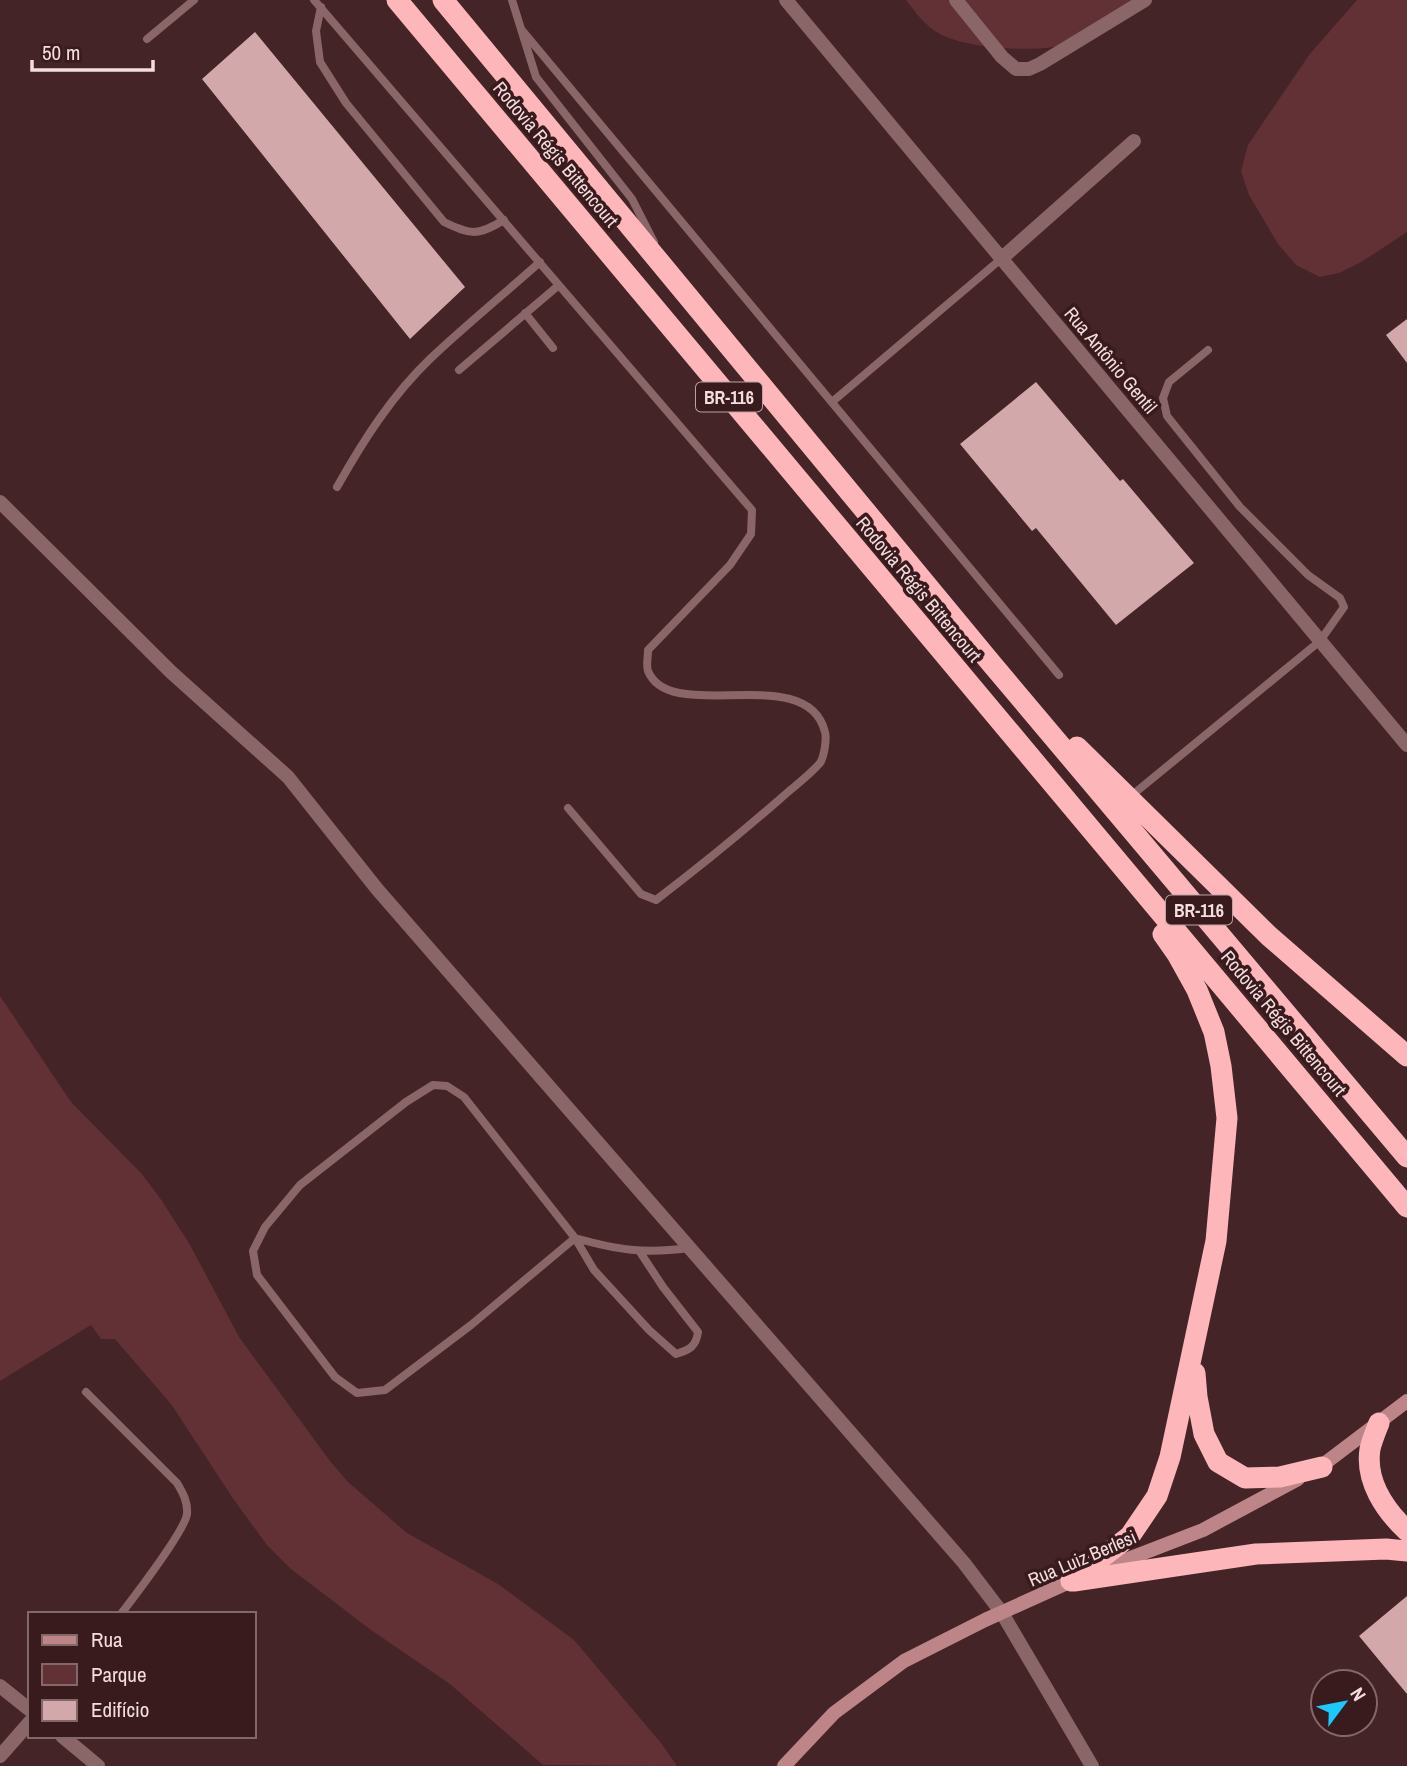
<svg xmlns="http://www.w3.org/2000/svg" width="1407" height="1766" font-family="'Archivo Narrow',sans-serif">
<style>
.green{fill:#623136}
.building{fill:#d2a8aa}
.lines{fill:none;stroke-linecap:round;stroke-linejoin:round}
.lane{stroke:#8a6668;stroke-width:8}
.street{stroke:#8a6668;stroke-width:14}
.secondary{stroke:#bd8588;stroke-width:14}
.highway{stroke:#fdb7bb;stroke-width:21}
.labels{text-anchor:middle;dominant-baseline:central;stroke-width:7;stroke-linejoin:round;paint-order:stroke}
.shield{fill:#391a1d;stroke:#bba2a4;stroke-width:2}
.shield-label{font-size:18px;font-weight:bold;fill:#f3ddde}
.street-label{font-size:19px;fill:#f3ddde;stroke:#391a1d}
</style>
<rect width="100%" height="100%" fill="#442426"/>
<path class="green" d="M906,0h232c-15,10 -50,38 -64,43 -32,10 -104,7 -134,-9 -14,-7 -24,-21 -34,-34z
M1357,0h50v232l-44,29 -24,12 -19,4 -24,-12 -18,-21 -29,-49 -8,-24 7,-26 61,-90z
M0,996l71,106 70,71 19,25 29,45 50,94 91,124 18,21 59,51 91,51 76,56 87,103 16,23 -134,-1 -93,-81 -79,-54 -80,-61 -24,-24 -33,-45 -63,-96 -56,-65h-14l-10,-14 -91,56z"/>
<path class="building" d="M255,32l210,255 -55,52 -208,-260z
M1407,319v44l-21,-28z
M1036,382l84,99 3,-2 71,84 -78,62 -80,-97 -4,3 -72,-87z
M1407,1596v98l-48,-58z"/>
<g class="lines">
<path class="lane" d="M314,0l438,510 -1,24 -21,31 -82,85c0,7 -2,16 0,21 22,55 159,-11 177,61 2,7 -1,25 -5,31 -11,13 -27,24 -40,36 -40,35 -82,69 -124,101l-15,-6 -73,-86
M512,0l24,77 96,122 22,43
M321,7l-5,24 4,31 26,41 98,119c27,13 34,14 60,-2
M521,29l538,646
M147,39l47,-39
M525,313l28,35
M459,370l100,-85
M832,402l169,-143
M337,487c26,-46 55,-92 94,-129 35,-33 73,-64 109,-96
M1131,796l189,-155 24,-34 -4,-9 -32,-23 -68,-68 -73,-91 -4,-18 6,-16 39,-32
M575,1238l-104,87 -86,65 -28,3 -22,-16 -78,-102 -4,-24 12,-24 35,-42 106,-83 27,-17 14,1 17,11 111,141 19,32 55,60 27,24c14,-4 20,-8 22,-22l-35,-45 -23,-35
M575,1238c43,12 69,16 114,10
M86,1392l91,91c6,10 11,19 10,31 -2,16 -53,83 -66,100"/>
<path class="street" d="M786,0l621,745
M956,0l46,57 14,12h13l11,-5 105,-64
M1001,259l133,-118
M0,502l171,170 117,105 89,112 587,674 38,50 90,153
M0,1686l30,24
M62,1736l36,30
M0,1756l30,-34"/>
<path class="secondary" d="M1316,1470l91,-69
M1097,1571l106,-41 95,-51
M784,1766l50,-53 70,-52 81,-41 93,-42"/>
<path class="highway" d="M397,0l1010,1207
M443,0l548,663 416,494
M1077,747l192,189 138,120
M1195,1373l2,24 7,37 14,28 27,16 35,-1 42,-10
M1379,1423c-3,8 -7,17 -9,26 -5,32 15,61 37,82
M1071,1581l59,-45 27,-40 13,-39 46,-216 11,-123 -6,-52 -7,-34 -17,-42 -20,-36 -14,-20
M1074,1581l182,-27 130,-5 21,2"/>
</g>
<g class="labels">
<g class="shield">
<rect x="696" y="382.5" width="66" height="29" rx="5"/>
<rect x="1166" y="895.5" width="66" height="29" rx="5"/>
</g>
<g class="shield-label">
<text x="729" y="397">BR-116</text>
<text x="1199" y="910">BR-116</text>
</g>
<g class="street-label">
<text transform="translate(556 154) rotate(50)">Rodovia Régis Bittencourt</text>
<text transform="translate(1111 360) rotate(50)">Rua Antônio Gentil</text>
<text transform="translate(919 589) rotate(50)">Rodovia Régis Bittencourt</text>
<text transform="translate(1284 1023) rotate(50)">Rodovia Régis Bittencourt</text>
<text transform="translate(1082 1558) rotate(-23)">Rua Luiz Berlesi</text>
</g>
</g>
<rect x="28" y="1612" width="228" height="126" fill="#391a1d" stroke="#83686a" stroke-width="2"/>
<rect x="42" y="1635" width="35" height="10" fill="#bd8588" stroke="#83686a" stroke-width="2"/>
<text x="91" y="1647" font-size="21" fill="#f3ddde">Rua</text>
<rect x="42" y="1664" width="35" height="21" fill="#623136" stroke="#83686a" stroke-width="2"/>
<text x="91" y="1682" font-size="21" fill="#f3ddde">Parque</text>
<rect x="42" y="1700" width="35" height="21" fill="#d2a8aa" stroke="#83686a" stroke-width="2"/>
<text x="91" y="1717" font-size="21" fill="#f3ddde">Edifício</text>
<g transform="translate(1344 1703) rotate(58)"><circle r="33" fill="#391a1d" stroke="#83686a" stroke-width="2"/>
<path d="M0-5L12 26L0 18L-12 26Z" fill="#1bcafc"/>
<text y="-10" font-size="19" font-weight="bold" text-anchor="middle" fill="#f3ddde">N</text>
</g>
<path d="M32 60v10h121v-10" fill="none" stroke="#f3ddde" stroke-width="3.5"/>
<text x="42" y="60" font-size="21" fill="#f3ddde" stroke="#391a1d" stroke-width="5" paint-order="stroke">50 m</text>
</svg>
